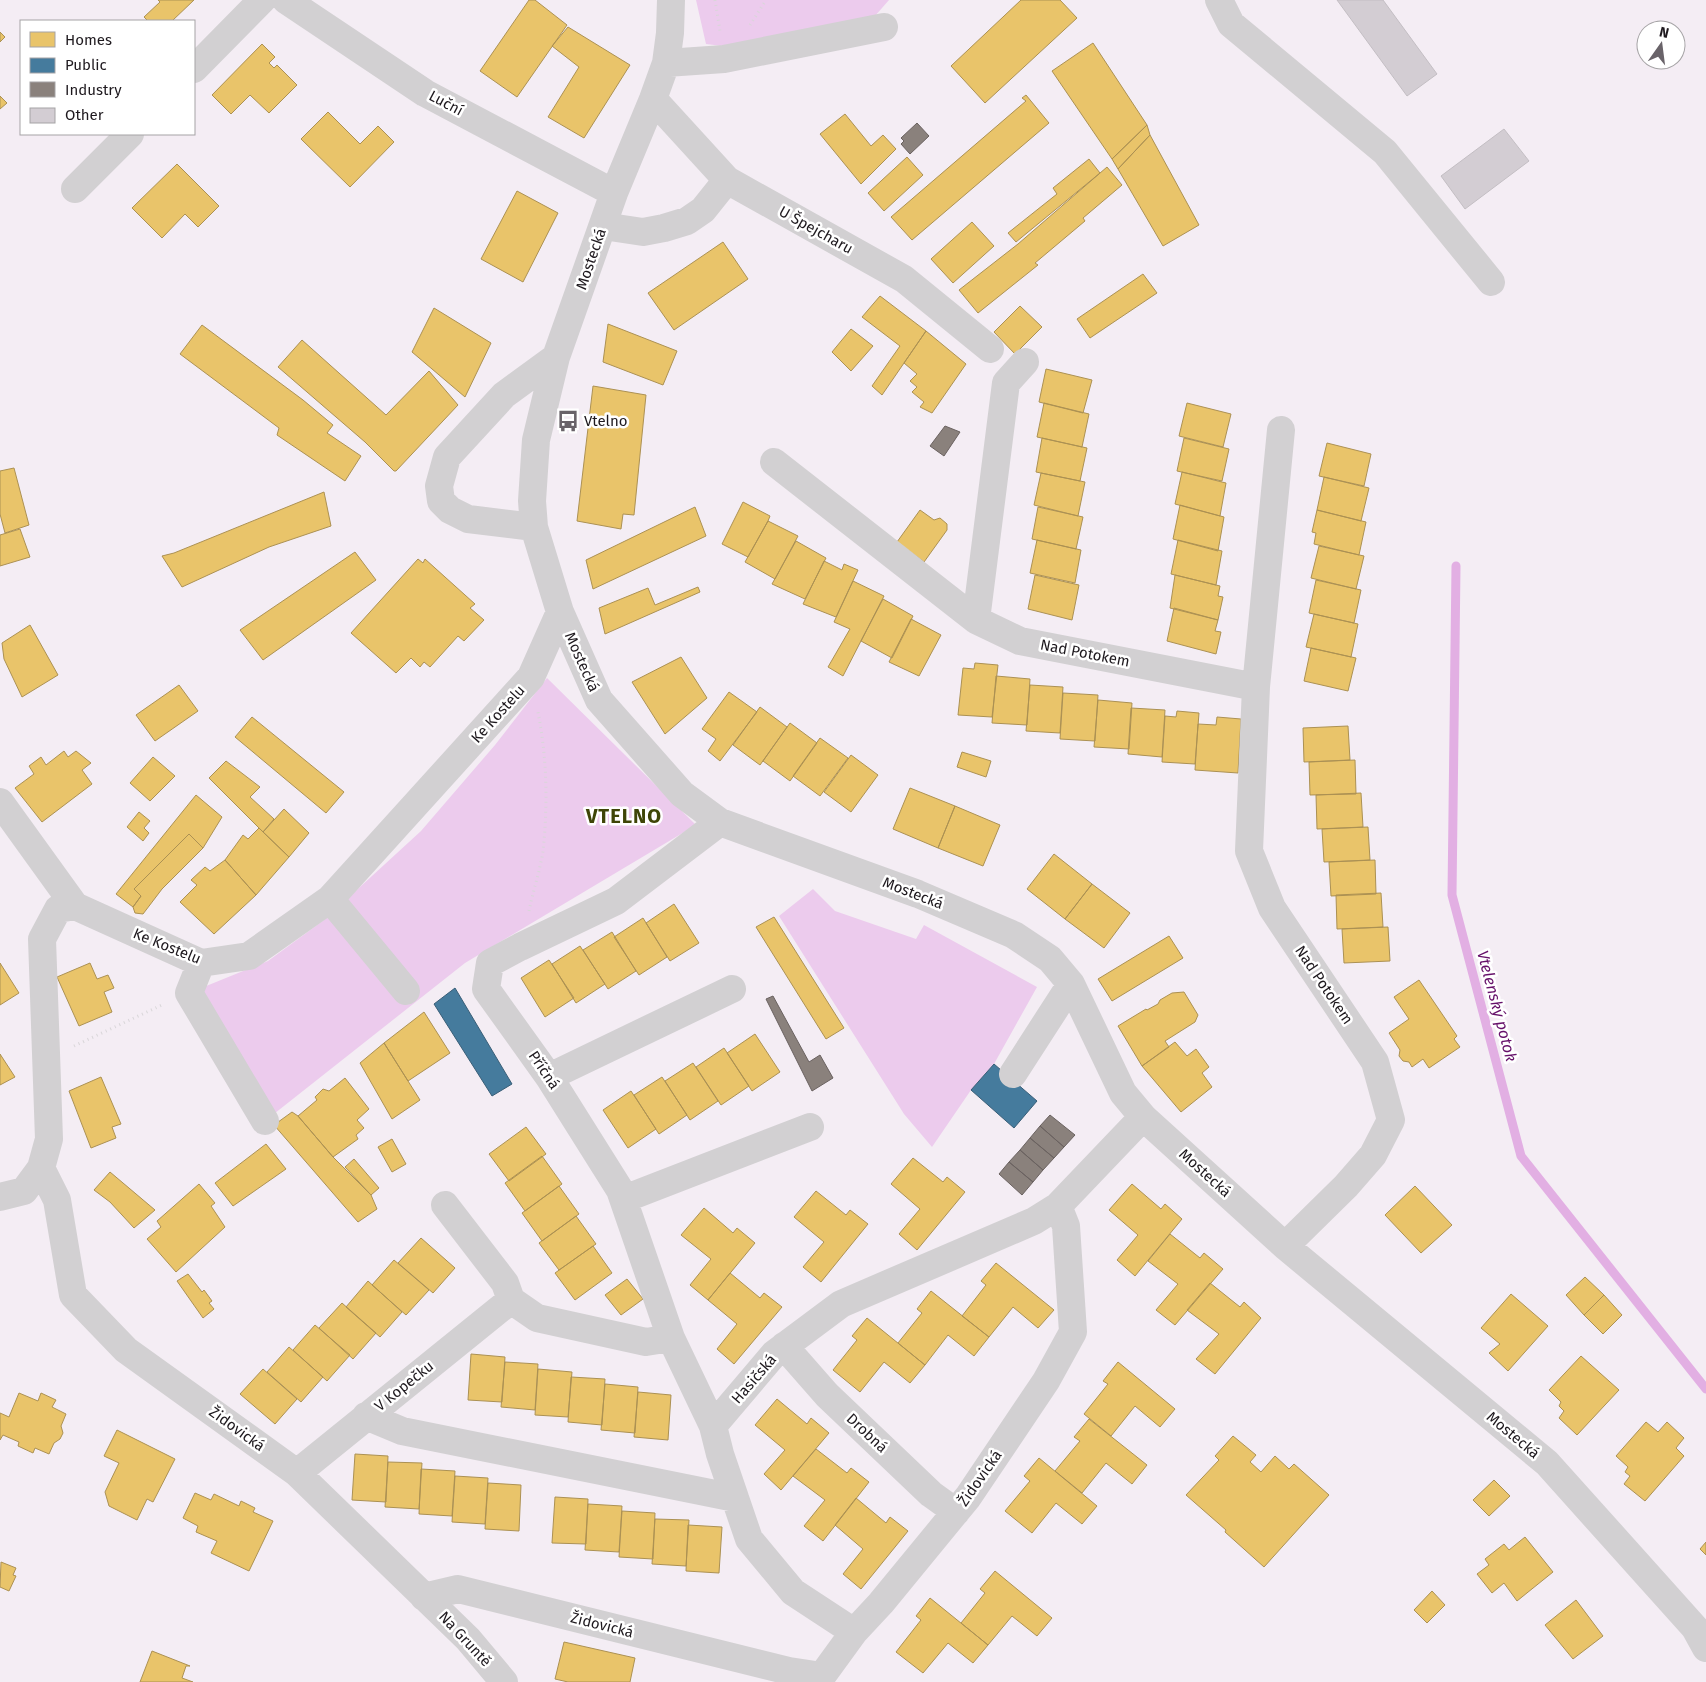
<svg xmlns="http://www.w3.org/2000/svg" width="1706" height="1682" font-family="'Fira Sans',sans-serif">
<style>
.green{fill:#eccbed}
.homes{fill:#e9c46a;stroke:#ac9153}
.public{fill:#457b9d;stroke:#395e77}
.industry{fill:#8a817c;stroke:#6a6260}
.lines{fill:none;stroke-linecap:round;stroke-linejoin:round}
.stream{stroke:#e2afe3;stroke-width:9}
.building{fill:#d3cdd3;stroke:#c3bec3}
.path{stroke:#d9d6d9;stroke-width:3;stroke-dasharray:1 4;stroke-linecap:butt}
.minor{stroke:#d2d0d2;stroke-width:28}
.labels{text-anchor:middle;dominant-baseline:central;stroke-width:5;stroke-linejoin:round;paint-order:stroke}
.street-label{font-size:15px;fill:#1e191e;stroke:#fff}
.poi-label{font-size:15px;fill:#1e191e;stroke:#fff;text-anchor:start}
.water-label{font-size:16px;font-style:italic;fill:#66116a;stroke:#fff}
.district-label{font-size:20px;font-weight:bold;letter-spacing:1px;fill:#3e4507;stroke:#fff}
</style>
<rect width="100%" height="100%" fill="#f4edf4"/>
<path class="green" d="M696,0h193l-14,16 -136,32 -33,-4z
M547,678l149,147 -231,138 -200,158 -76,-128 79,-32 56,-41 97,-89 74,-86z
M813,889l22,22 81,28 8,-14 113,62 -43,77 -23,26 -39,57 -28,-33 -125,-198z"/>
<path class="homes" d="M158,0h36l-22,21h-24l-4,-4 16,-15z
M529,0h6l32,25 -50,72 -37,-26z
M1021,0h39l17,18 -92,85 -34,-37z
M568,27l62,38 -46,73 -36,-21 31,-50 -27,-21z
M0,32l5,5 -5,5z
M1093,43l54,82 -35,34 -60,-88z
M262,44l13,13 -6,6 5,5 3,-3 20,20 -28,28 -19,-18 -19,19 -19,-19z
M1026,95l23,28 -137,117 -21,-23 135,-116 -4,-3z
M0,96l7,7 -7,6z
M328,112l32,32 18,-18 16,16 -44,45 -49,-48z
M845,114l26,32 12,-11 13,14 -35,35 -41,-50z
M1147,125l3,10 -32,34 -6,-10z
M1150,135l49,90 -36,21 -45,-77z
M907,157l16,18 -39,36 -16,-18z
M1089,159l11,14 -84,69 -8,-9 49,-39 -4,-6z
M177,164l42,42 -21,21 -13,-13 -23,24 -30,-30z
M1107,167l15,18 -39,33 2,3 -50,42 3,2 -60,48 -19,-23 59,-46z
M517,191l41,22 -35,69 -42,-23z
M972,222l22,24 -41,37 -22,-24z
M723,242l25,37 -74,51 -26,-37z
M1143,274l14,19 -67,45 -13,-19z
M880,296l46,35 -44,64 -10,-9 28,-40 -38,-29z
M1020,306l22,21 -27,27 -21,-22z
M434,308l57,35 -26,54 -53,-45z
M608,324l69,27 -14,34 -60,-23z
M202,325l101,75 30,25 -6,8 34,23 -16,25 -68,-46 2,-7 -99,-74z
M851,329l22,17 -22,25 -19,-19z
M926,331l40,33 -34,49 -12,-6 4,-5 -12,-10 5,-5 -7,-6 7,-7 -13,-11z
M302,340l84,75 43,-44 29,34 -62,66h-2l-29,-29 -87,-75z
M1046,369l46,11 -9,33 -44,-11z
M593,386l53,9 -12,120 -11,-1 -2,15 -44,-8z
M1044,403l45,11 -7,33 -45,-10z
M1187,403l44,11 -8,33 -44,-11z
M1042,438l45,10 -7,33 -44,-9z
M1184,438l45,11 -7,32 -45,-10z
M1327,443l44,11 -7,32 -45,-10z
M14,468l15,57 -24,8 -5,-19v-43z
M1182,472l44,11 -6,33 -45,-12z
M1041,473l44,9 -7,34 -44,-11z
M1324,477l45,11 -8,33 -44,-11z
M324,492l7,34 -62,21 -87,40 -20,-31 12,-3z
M743,502l27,14 -2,5 -20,36 -26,-13z
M1180,505l44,12 -6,34 -45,-12z
M695,507l11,29 -113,53 -7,-29z
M1038,507l45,10 -7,32 -44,-10z
M920,510l14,10 6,-2 7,6v6l-23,32 -27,-20z
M1317,510l49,12 -7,33 -45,-11 2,-11 -4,-1z
M768,521l30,15 -23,43 -30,-17z
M20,529l10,28 -30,9v-31z
M1037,540l44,10 -6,33 -45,-10z
M1178,540l44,11 -6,34 -45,-11z
M796,541l30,17 -21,41 -33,-15z
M1319,546l45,10 -8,33 -45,-11z
M355,552l21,28 -113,80 -23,-30z
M418,559l5,4 2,-4 50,45 -5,4 14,12 -20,21 -6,-5 -28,31 -6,-5 -4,5 -9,-9 -15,15 -45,-40z
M824,561l18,9 2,-6 14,6 -22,47 -33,-13z
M1035,575l44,10 -7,35 -44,-11z
M1175,575l45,11 -2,10 5,1 -5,23 -48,-12z
M1316,580l45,10 -7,33 -45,-10z
M853,581l31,15 -41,80 -15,-9 22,-38 -16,-7z
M698,587l2,5 -95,42 -6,-26 49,-20 7,17z
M883,599l30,17 -21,42 -31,-17z
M1174,608l44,12 -3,11 6,1 -5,22 -49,-13z
M1314,614l44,10 -7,33 -45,-10z
M911,619l30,16 -22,41 -30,-14z
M30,625l28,50 -36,22 -18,-38 -2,-16z
M1311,648l45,10 -8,33 -44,-10z
M681,657l26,41 -42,36 -33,-52z
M975,663l23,2 -6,52 -34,-2 5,-47 11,1z
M996,676l34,3 -3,46 -35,-2z
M179,685l19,26 -43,30 -19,-26z
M1030,685l33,2 -3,46 -34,-2z
M729,692l28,20 -37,49 -12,-10 8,-12 -14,-10z
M1063,693l35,2 -3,46 -35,-2z
M1098,700l34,3 -3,46 -35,-2z
M760,707l27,20 -27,38 -27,-20z
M1131,708l34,2 -3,47 -34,-3z
M1177,711l22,2 -4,51 -33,-2 3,-46 11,1z
M252,717l92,75 -18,21 -91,-76z
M1217,717l24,2 -3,54 -43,-3 3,-46 18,1z
M790,723l27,20 -27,38 -27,-20z
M1348,726l2,34 -46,2 -1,-34z
M820,738l28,20 -28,38 -27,-20z
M64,751l4,6 8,-6 15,12 -9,7 10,14 -50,38 -27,-34 19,-14 -5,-8 12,-9 5,8z
M962,752l29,9 -5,16 -29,-10z
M851,755l27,20 -27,37 -27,-20z
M153,757l22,19 -25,25 -20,-18z
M1355,760l1,34 -46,1 -1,-33z
M226,761l34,26 -10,10 24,22 -11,13 -54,-54z
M910,788l45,18 -17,42 -45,-19z
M1361,793l2,34 -46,2 -1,-34z
M196,795l26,22 -19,31 -14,-14 -55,55 7,7 -8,11 -17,-13z
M955,806l45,19 -17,41 -45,-18z
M284,809l25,24 -20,24 -26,-25z
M139,812l11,9 -6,7 5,5 -6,8 -16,-14z
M1368,827l2,33 -46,2 -2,-33z
M259,828l30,29 -33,38 -31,-35 18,-25 5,4z
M189,834l14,14 -41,41 -19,25 -8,-1 -2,-6 8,-11 -7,-7z
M1054,854l38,30 -27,35 -38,-30z
M225,860l31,35 -42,39 -34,-32 17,-17 -6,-5 14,-13 5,4z
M1375,860l1,34 -45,2 -2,-34z
M1092,884l38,29 -26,35 -39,-29z
M1381,893l2,34 -46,2 -1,-34z
M674,904l25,39 -29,18 -24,-38z
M774,917l70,111 -18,11 -70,-112z
M643,918l24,39 -28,18 -25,-38z
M1388,927l2,34 -46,2 -2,-34z
M612,932l24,39 -28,18 -25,-39z
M1169,936l14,22 -71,43 -14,-22z
M580,946l25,38 -29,19 -24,-39z
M549,960l25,38 -29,19 -24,-39z
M0,963l19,30 -19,12z
M90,963l7,16 11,-4 6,13 -10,4 8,20 -33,14 -22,-49z
M1419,980l38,56 -3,3 6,8 -31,21 -6,-9 -11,8 -3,-5 -6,-1 -4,-5 1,-6 -11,-17 20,-14 -15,-22z
M1184,992l14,23 -3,7 -30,19 4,6 -27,19 -24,-40 28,-17 1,1 11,-6 2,-4 12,-7z
M424,1012l26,41 -42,28 -24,-38z
M755,1034l25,38 -28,19 -25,-38z
M1175,1042l12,14 9,-7 13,18 -7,6 10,14 -31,25 -39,-46z
M384,1043l36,57 -28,19 -32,-56z
M724,1048l25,38 -28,19 -25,-38z
M0,1054l15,23 -15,8z
M693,1063l25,38 -28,19 -25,-39z
M101,1077l20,47 -9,3 4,11 -25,10 -22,-57z
M662,1077l25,38 -28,19 -25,-39z
M345,1078l24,31 -12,11 7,8 -8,7 2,4 -25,18 -35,-41 19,-16 -2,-3 8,-8 6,2z
M631,1091l25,38 -28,19 -25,-38z
M292,1112l6,4 35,41 38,38 6,14 -19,13 -84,-97z
M526,1127l20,27 -37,27 -20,-27z
M392,1139l14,25 -14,8 -14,-25z
M266,1144l20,25 -53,37 -18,-23z
M542,1156l20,28 -37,27 -20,-28z
M913,1158l30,24 4,-5 18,15 -48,58 -18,-16 21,-25 -29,-25z
M354,1159l25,29 -8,7 -26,-28z
M110,1172l45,38 -21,18 -24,-26 -16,-12z
M199,1184l16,19 -4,3 14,21 -49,45 -29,-33 14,-12 -4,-6z
M1132,1184l29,25 4,-5 17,15 -47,57 -18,-16 21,-25 -29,-25z
M559,1186l20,28 -37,27 -20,-28z
M1415,1186l37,39 -31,28 -36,-38z
M816,1191l30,24 4,-5 18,14 -47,58 -18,-15 21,-25 -30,-25z
M704,1208l29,25 4,-5 18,15 -47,57 -18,-15 21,-26 -30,-24z
M576,1216l20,28 -37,26 -20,-27z
M1170,1234l30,24 4,-5 19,16 -48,56 -19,-15 22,-26 -30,-23z
M421,1238l34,30 -22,25 -35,-30z
M593,1246l19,27 -37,27 -20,-27z
M394,1260l35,30 -23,25 -34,-30z
M996,1263l58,47 -16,18 -25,-21 -24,30 -27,-21 24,-31 -5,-4z
M730,1273l30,25 4,-5 18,14 -48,57 -17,-15 20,-25 -29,-24z
M188,1274l14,18 2,-2 8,11 -3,2 5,6 -11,9 -26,-37z
M1585,1277l19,18 -20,20 -18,-20z
M627,1279l16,20 -22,16 -16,-20z
M368,1281l34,31 -22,25 -34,-30z
M1210,1283l30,24 4,-5 17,16 -46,56 -19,-15 23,-25 -32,-24z
M931,1291l58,46 -15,19 -26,-21 -23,30 -27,-22 24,-30 -5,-4z
M1511,1294l37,32 -40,45 -19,-18 11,-9 -19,-16z
M1604,1295l18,20 -19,19 -19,-19z
M342,1303l34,30 -23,26 -34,-31z
M867,1318l58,47 -15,18 -26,-21 -24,30 -27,-22 24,-30 -5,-4z
M315,1325l35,30 -23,26 -34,-31z
M289,1347l34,30 -22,25 -34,-30z
M471,1354l34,3 -3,45 -34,-2z
M1581,1356l38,34 -42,45 -18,-17 5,-7 -5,-5 2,-4 -12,-12z
M505,1362l33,2 -3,46 -34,-3z
M1118,1362l57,47 -15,18 -25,-21 -24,30 -27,-22 24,-30 -5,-3z
M263,1369l34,30 -22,25 -35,-30z
M538,1369l34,3 -4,45 -33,-2z
M571,1377l34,2 -3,46 -34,-3z
M605,1384l33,3 -3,46 -34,-3z
M638,1392l33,3 -3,45 -34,-3z
M19,1393l19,8 3,-8 15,7 -4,7 14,7 -5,12 2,7 -3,6 -6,4 -5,11 -14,-6 -2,5 -15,-7 1,-4 -16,-7 -3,5v-27l9,4z
M777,1399l30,25 4,-6 18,15 -48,57 -17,-16 21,-24 -30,-25z
M1089,1419l58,46 -15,19 -26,-21 -24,30 -27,-22 25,-30 -6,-4z
M1646,1422l12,10 9,-10 17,16 -8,10 8,8 -39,45 -21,-17 6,-8 -5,-4 3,-5 -12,-11z
M117,1430l58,29 -22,43 -6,-3 -10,21 -28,-14 -4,-14 14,-29 -15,-7z
M1233,1436l23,19 -6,7 11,10 14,-16 14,13 5,-5 35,31 -65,72 -39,-35 1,-2 -40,-35 33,-35 -4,-4z
M816,1449l31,24 4,-5 18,14 -46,59 -19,-15 21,-26 -32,-24z
M355,1454l33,2 -2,46 -34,-2z
M1039,1458l58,48 -15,18 -26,-21 -24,30 -27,-22 25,-30 -6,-5z
M388,1462l34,1 -3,46 -34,-2z
M421,1469l34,2 -3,45 -33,-2z
M455,1476l33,2 -3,46 -33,-2z
M1494,1480l16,16 -21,20 -16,-16z
M488,1483l33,2 -2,46 -34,-2z
M195,1493l16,7 3,-6 25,12 2,-5 14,7 -2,4 20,9 -24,50 -38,-18 6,-12 -21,-9 2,-6 -15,-8z
M555,1497l33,2 -2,45 -34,-1z
M856,1498l30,25 4,-6 18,14 -47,58 -18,-15 20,-25 -28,-24z
M588,1504l34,2 -3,46 -34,-2z
M622,1511l33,2 -2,46 -34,-2z
M655,1519l34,1 -3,46 -34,-2z
M688,1525l34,2 -3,46 -33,-2z
M1525,1537l28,35 -36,29 -13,-18 -12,10 -15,-19 12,-9 -4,-6 19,-15 5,6z
M1706,1542v13l-6,-6z
M1,1562l15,6 -3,7 3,1 -7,15 -9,-4z
M995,1571l57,47 -15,18 -25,-20 -24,29 -27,-22 24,-30 -5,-4z
M1432,1591l13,14 -18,18 -13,-13z
M930,1598l58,47 -15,18 -25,-20 -25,30 -27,-21 25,-32 -5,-4z
M1576,1600l27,36 -30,23 -28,-34z
M564,1642l71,16 -5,24h-62l-13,-3z
M152,1651l38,15h-4l-4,12 11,4h-53z"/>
<path class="public" d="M455,988l57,96 -20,12 -58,-92z
M994,1064l43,37 -23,27 -43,-38z"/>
<path class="industry" d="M917,123l12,13 -19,18 -9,-10 3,-3 -3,-3z
M945,426l15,6 -16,24 -14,-10z
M773,996l36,66 11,-7 13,23 -21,13 -46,-92z
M1050,1115l25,20 -11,12 -24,-21z
M1040,1126l24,21 -10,11 -24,-20z
M1030,1138l24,20 -11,12 -23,-20z
M1020,1150l23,20 -10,12 -24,-20z
M1009,1162l24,20 -11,13 -23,-21z"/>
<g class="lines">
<path class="stream" d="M1456,566l-4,329 69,261 185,233"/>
</g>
<path class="building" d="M1337,0h46l54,74 -30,22z
M1504,129l25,32 -64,48 -24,-33z"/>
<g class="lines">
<path class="path" d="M715,0l5,31
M750,25l16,-25
M529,911c4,-20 11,-40 14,-60 5,-46 4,-93 -5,-139
M74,1046l90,-42"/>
<path class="minor" d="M286,0l139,93 189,100
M671,0l-1,33 -4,30 -13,36 -39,94 -58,164 -20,83 -4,61 2,26 26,85 39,88 83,94 38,28 198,72 96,41 36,24 21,25 52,109 20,24 142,129 262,217 148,165 11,20
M1219,0l12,24 154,128 106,130
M666,63l58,-4 160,-32
M194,69l68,-69
M653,99l74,81 177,99 86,70
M75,189l55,-55
M603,226l40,6 21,-4 23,-7 16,-11 24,-30
M1281,430l-25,257 -7,164 23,57 103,154 16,58 -18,35 -27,31 -61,60
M774,462l202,158 44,21 236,46
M534,527l-66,-8 -18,-9 -9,-9 -2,-15 8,-29 57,-62 52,-38
M976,620l30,-237 19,-21
M0,802l75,104
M720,822l-104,79 -96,46 -30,16 -4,26 63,88 71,113 51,148 42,88 7,28 29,85 44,53 61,40
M330,899l76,92
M201,963l-12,30 76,128
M1013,1074l58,-90
M549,1077l183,-88
M41,1168l16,32 16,95 53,55 171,123 171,166 36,43
M0,1197l24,-6 17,-23 8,-29 -7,-200 16,-30 17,-3 126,57 48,-7 81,-57 201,-222 29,-65
M624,1199l186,-72
M445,1205l60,78 6,17 26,18 109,24 25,-4
M784,1346l43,49 104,99 25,18
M366,1416l36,15 333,67
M713,1426l61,-72 67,-50 193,-83 24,-15 85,-89
M297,1473l214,-173
M424,1597l34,-8 331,82 33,5 32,-44 27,-29 87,-106 78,-116 27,-49 -7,-106 -8,-20"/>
</g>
<defs>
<g id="bus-bare" transform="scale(1.725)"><path d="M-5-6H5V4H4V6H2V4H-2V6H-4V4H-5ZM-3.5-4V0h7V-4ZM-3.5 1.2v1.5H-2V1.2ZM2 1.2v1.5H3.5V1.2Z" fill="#696369" stroke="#fff" stroke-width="2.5" paint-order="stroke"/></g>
</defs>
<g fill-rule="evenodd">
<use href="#bus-bare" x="568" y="421"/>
</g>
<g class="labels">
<g class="street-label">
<text transform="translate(446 103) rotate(28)">Luční</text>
<text transform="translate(816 230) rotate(29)">U Špejcharu</text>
<text transform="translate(591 259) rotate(-71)">Mostecká</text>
<text transform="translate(1085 653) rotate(11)">Nad Potokem</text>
<text transform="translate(582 662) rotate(66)">Mostecká</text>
<text transform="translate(498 714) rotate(-48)">Ke Kostelu</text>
<text transform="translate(913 893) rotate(21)">Mostecká</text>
<text transform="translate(167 946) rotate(22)">Ke Kostelu</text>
<text transform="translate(1324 985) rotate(56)">Nad Potokem</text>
<text transform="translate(544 1070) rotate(56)">Příčná</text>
<text transform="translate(1205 1173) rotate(42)">Mostecká</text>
<text transform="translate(754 1379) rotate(-49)">Hasičská</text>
<text transform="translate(404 1386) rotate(-39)">V Kopečku</text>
<text transform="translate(237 1429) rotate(36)">Židovická</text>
<text transform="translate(867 1433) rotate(43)">Drobná</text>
<text transform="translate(1513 1435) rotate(40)">Mostecká</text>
<text transform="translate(980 1478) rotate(-55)">Židovická</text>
<text transform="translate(602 1625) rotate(14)">Židovická</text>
<text transform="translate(465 1639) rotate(47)">Na Gruntě</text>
</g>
<g class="poi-label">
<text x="584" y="421">Vtelno</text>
</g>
<g class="water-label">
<text transform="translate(1497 1006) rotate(75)">Vtelenský potok</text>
</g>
<g class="district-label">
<text x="624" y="816">VTELNO</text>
</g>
</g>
<rect x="20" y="20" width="175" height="115" fill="#ffffff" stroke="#a5a3a5"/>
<rect x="30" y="32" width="25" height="15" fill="#e9c46a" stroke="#a5a3a5"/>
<text x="65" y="45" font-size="15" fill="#1e191e">Homes</text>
<rect x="30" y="58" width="25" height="15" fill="#457b9d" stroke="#a5a3a5"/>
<text x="65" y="70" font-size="15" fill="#1e191e">Public</text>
<rect x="30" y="82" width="25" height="15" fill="#8a817c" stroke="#a5a3a5"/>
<text x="65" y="95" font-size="15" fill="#1e191e">Industry</text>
<rect x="30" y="108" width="25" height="15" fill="#d3cdd3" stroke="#a5a3a5"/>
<text x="65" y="120" font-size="15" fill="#1e191e">Other</text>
<g transform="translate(1661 45) rotate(14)"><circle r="24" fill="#ffffff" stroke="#a5a3a5"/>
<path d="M0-4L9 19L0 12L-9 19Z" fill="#696369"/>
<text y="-8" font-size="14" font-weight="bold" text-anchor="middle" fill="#1e191e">N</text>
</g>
</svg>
